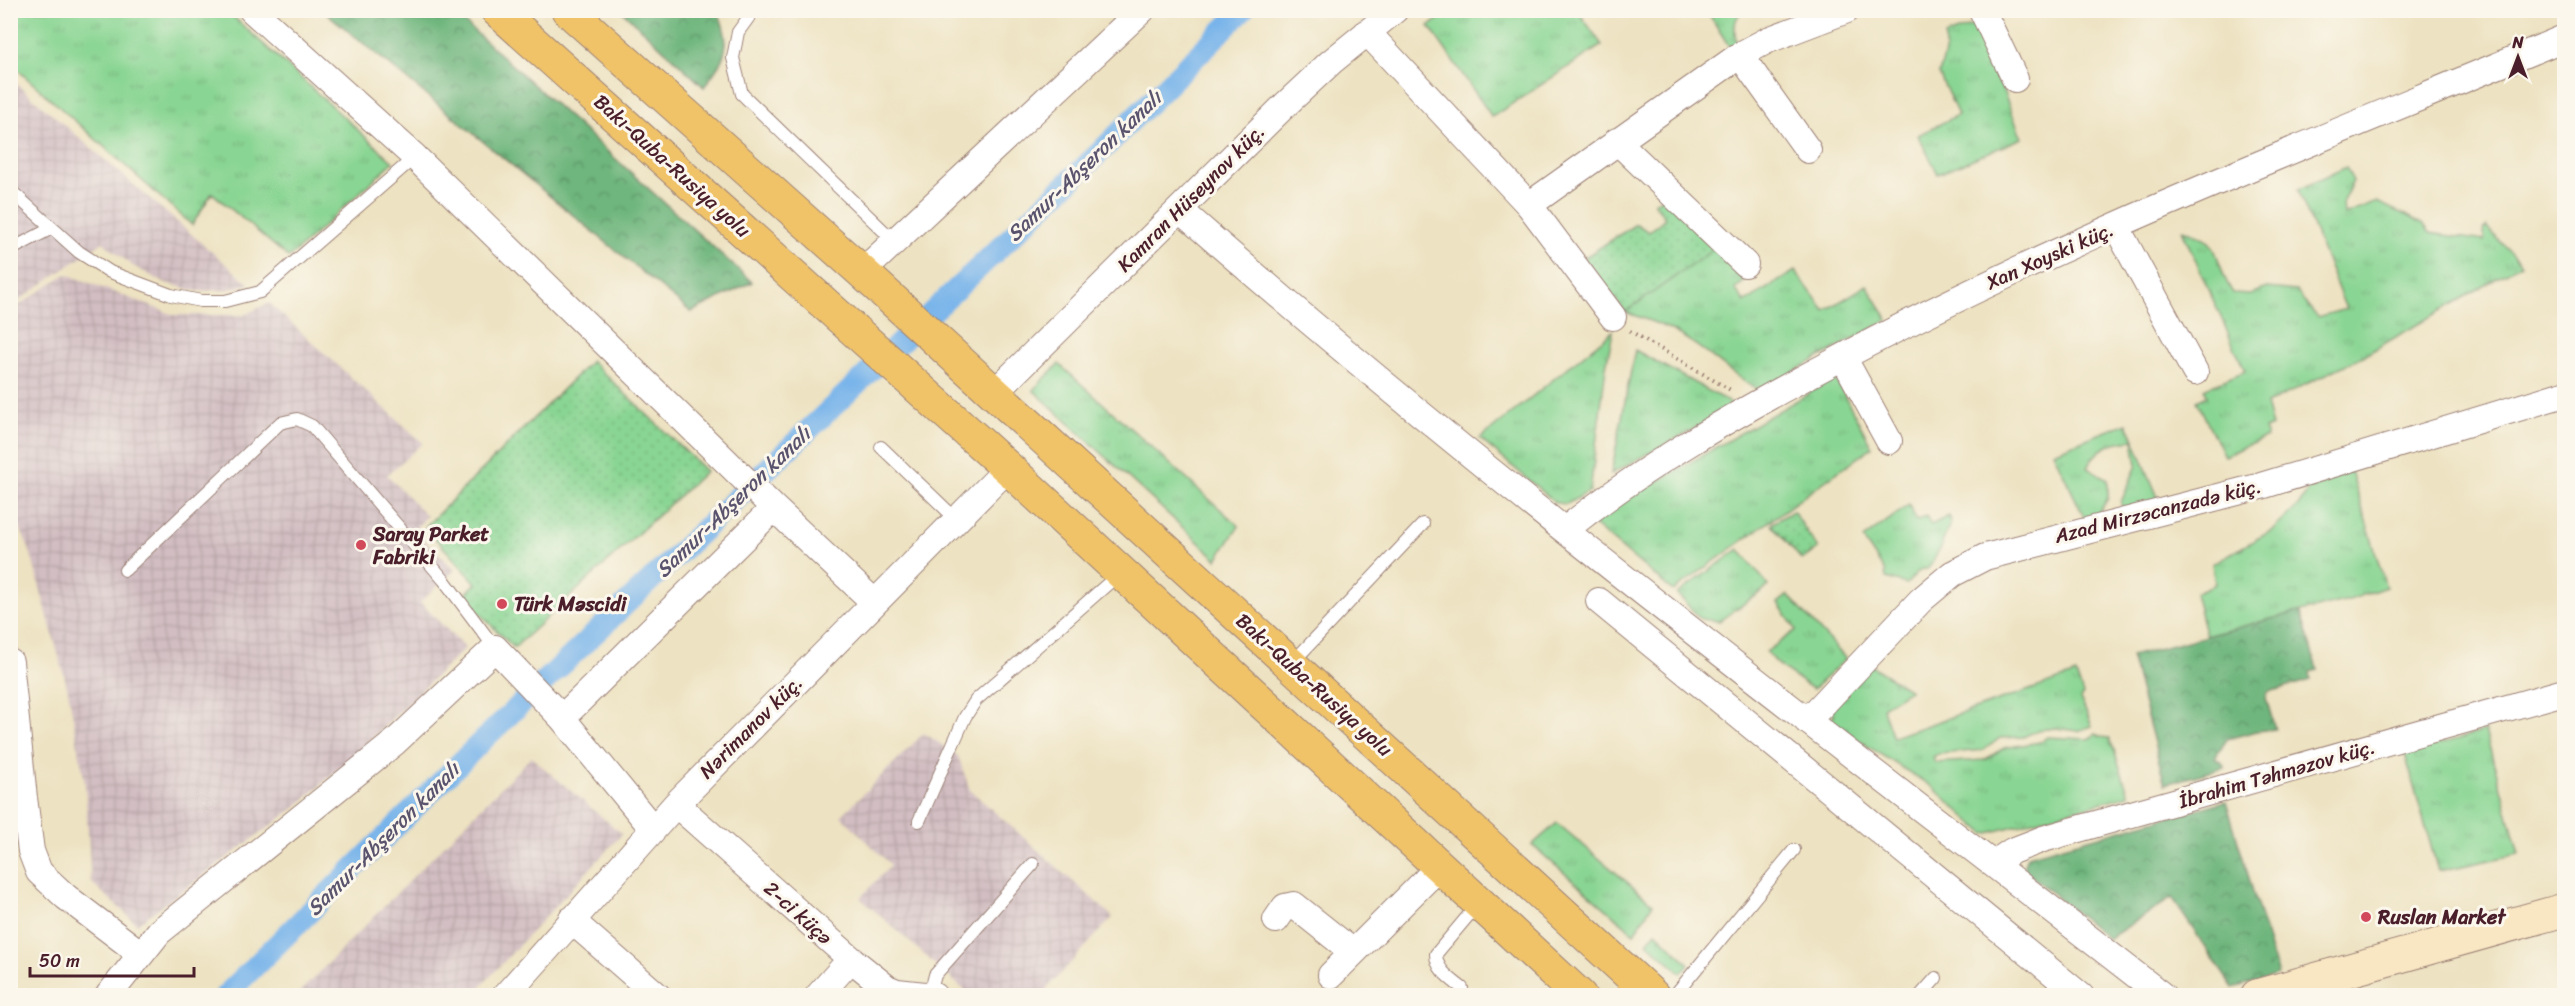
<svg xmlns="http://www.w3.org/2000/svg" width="2575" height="1006" font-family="Sriracha,sans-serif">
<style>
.industrial{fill:url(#industrial-grid)}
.grass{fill:url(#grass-tufts);stroke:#6a7a5f;stroke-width:1.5}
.forest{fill:url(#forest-crowns);stroke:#5c6a54;stroke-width:1.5}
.park{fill:url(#park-dots);stroke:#6a7a5f;stroke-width:1.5}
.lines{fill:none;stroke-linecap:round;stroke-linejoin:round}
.canal{stroke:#78b4ea;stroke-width:22}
.lane-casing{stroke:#9c8076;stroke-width:14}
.street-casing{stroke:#9c8076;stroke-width:28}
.secondary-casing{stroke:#9c8076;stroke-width:35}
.highway-casing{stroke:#9c8076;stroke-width:35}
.path{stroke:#9c8076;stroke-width:4;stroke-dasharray:1.5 4.5;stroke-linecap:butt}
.lane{stroke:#fff;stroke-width:12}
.street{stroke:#fff;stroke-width:26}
.secondary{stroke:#f9e7c3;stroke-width:33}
.highway{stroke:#f0c369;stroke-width:33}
.poi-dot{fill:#d1495b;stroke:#fbf7ec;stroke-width:2}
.labels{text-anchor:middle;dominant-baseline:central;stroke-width:6;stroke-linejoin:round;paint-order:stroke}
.street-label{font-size:20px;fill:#4a1f2b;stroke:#fbf7ec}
.poi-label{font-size:20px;font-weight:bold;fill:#4a1f2b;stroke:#fbf7ec;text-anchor:start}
.water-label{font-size:21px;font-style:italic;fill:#5a536e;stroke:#fbf7ec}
</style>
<defs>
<pattern id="industrial-grid" width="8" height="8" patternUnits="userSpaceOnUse" patternTransform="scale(1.5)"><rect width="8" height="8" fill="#d2bec2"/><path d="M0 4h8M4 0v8" fill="none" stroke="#b6a3a7"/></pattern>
<pattern id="grass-tufts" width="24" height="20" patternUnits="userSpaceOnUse" patternTransform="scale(1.5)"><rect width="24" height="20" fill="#89d593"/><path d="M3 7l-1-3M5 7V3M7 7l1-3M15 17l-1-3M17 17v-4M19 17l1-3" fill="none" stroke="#78b67f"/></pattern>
<pattern id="forest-crowns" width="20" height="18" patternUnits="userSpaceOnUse" patternTransform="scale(1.5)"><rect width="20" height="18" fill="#6eb67d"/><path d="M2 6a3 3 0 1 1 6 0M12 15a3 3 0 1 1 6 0" fill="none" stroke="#5c9367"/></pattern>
<pattern id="park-dots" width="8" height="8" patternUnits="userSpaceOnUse" patternTransform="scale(1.5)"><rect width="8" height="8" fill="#89d593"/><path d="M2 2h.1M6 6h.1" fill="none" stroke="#78b67f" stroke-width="1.8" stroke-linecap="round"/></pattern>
</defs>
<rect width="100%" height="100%" fill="#fbf7ec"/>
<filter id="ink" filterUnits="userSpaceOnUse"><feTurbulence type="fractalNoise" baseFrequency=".0167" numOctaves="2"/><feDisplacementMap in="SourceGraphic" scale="12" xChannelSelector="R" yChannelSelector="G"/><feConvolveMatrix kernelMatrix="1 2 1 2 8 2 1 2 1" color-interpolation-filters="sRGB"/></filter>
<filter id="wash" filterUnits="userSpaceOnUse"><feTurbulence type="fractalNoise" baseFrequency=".008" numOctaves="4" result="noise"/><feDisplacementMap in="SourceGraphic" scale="24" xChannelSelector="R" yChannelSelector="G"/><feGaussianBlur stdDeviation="1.35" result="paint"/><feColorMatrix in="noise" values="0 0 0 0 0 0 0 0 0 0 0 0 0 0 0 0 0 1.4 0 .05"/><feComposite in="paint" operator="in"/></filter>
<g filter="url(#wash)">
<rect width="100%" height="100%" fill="#ede2c1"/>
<path class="industrial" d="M10,78l239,206 -24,6 -28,1 -32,-8 -32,-17 -30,-24 -92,64z
M66,274l108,41h70l25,-12 154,140 -36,32 40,41 -13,14 41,40 -35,32 45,46 -99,96 -70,63 -159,117 -46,-42 -6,-98 -17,-94 -38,-139 -19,-44 -1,-196z
M924,733l34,23 12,34 143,127 -72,78h-71l-110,-97 31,-33 -50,-49z
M531,757l91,77 -149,161h-176z"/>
<path class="grass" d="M11,10l216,1 166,151 -104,96 -77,-65 -20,32 -181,-161z
M1451,10l127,1 24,34 -110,72 -63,-91z
M1707,11h35c-10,10 -8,22 -4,36l-6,4z
M1976,24l46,114 -84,36 -20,-39 40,-20 -19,-41 6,-21v-17z
M2346,167l7,14 -10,20 1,14 33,-13 46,21 7,10 54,8v-10l3,-4 34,37 -156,91 -99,49 6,22 -8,3 3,8 -43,19 -27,-55 10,-5 -3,-7 41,-18 -63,-141c44,8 30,33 51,63l17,1 17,-6 29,3 21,26 29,-8 -48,-119z
M1714,249l31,32 -10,8 10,13 50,-31 30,40 42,-26 21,35 -130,71c-31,-20 -59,-48 -93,-64 -13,-6 -27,-10 -40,-15z
M1613,331l-7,36 -16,124 -23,13 -11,-1 -76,-64z
M1635,350l101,56 -125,68z
M1059,364l180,162 -22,33 -184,-169z
M1835,378l37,69 -199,144 -79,-66 1,-7z
M2127,423l32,77 -36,9 -2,-7 16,-37 -4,-25c-22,2 -37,8 -46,28l21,12v18l-11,18 -12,3 -32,-67z
M2351,471l35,116 -34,12 -146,37 -11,-43 20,-9 -3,-20 61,-34 26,-25 10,-17z
M1909,505l8,16 9,-5 5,9 18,-9 2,5c-3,8 -17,43 -23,47 -7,4 -1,-3 -9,3 -5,3 -7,9 -13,13l-20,-6 -1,-7 -22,-32z
M1739,549l30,37 -50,35 -18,-2 -24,-25z
M1788,595l58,64 -33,30 -29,-19 -18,-18 30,-22 -18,-27z
M1870,665l40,25 -28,17 11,30 183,-63 7,20 -3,4 12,28 -14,5 -22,-3 -18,2 -15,7 -23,1 -16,12 -45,4 -6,3 2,6 49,-3 20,-12 36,-6 7,-5 41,2 8,-5 4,3 10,1 19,57 -144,39 -54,-48 -64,-40 -34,-25v-14z
M2485,731l34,123 -81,17 -33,-117z
M1557,823l96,81 -19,29 -102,-88z
M1656,932l33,32 -8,9 -34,-31z"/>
<path class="forest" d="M324,11h128l300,271 -61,30z
M622,11h96c14,37 9,44 -14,76z
M2297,612l4,1 16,57 -7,2 1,8 -43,12 -2,6 9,31 -18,2 -30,8 -12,19 8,6 1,4 -59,16 -34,-128z
M2226,801l52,174 -45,13 -61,-90 -64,41 -81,-67 -3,-8 3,-8z"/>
<path class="park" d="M1664,197l50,52 -89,63 -41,-54 52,-34 13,8 16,-14 -11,-16z
M591,361l115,110 -192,177 -51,-51 13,-14 -51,-56z
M1793,511l25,37 -16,12 -31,-36z"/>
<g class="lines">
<path class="canal" d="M225,996l258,-256 615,-586 145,-144"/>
</g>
</g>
<g filter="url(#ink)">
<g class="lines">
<g class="lane-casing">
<path id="lane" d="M754,10l-16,22 -5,26 9,36 152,147
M10,190l69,62 31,20 61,23 30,6h24l35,-9 155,-135
M10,250l42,-22
M881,447l75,72
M125,570l155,-147 17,-4 15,7 132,154 51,68
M1292,663l131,-139
M919,821l46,-104 11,-17 143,-126
M1462,988c-11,-9 -26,-18 -26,-34l42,-50
M930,994l5,-19 98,-111
M1674,996l120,-146
M1920,996l16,-18"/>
</g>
<g class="street-casing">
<path id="street" d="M252,10l163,147 359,351 100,94
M1982,10l33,69
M1367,32l162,173 84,112
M1740,55l68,95
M1617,141l128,123
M1529,205l211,-150 28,-15 79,-30
M1180,210c315,277 652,528 983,786
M2116,226l79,146
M862,272l280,-262
M1843,357l46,84
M994,393l289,-286 48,-45 64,-52
M1565,530c80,-65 171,-116 261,-164 237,-128 490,-224 738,-328
M1599,601l482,395
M10,662l14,136 7,53 8,21 27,25 75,57
M562,718l212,-210
M1807,721l114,-121 31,-26 33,-17 276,-71 303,-92
M676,804l175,155 36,29 10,4 37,4
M1993,864l19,-13 31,-12 521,-147
M571,920l87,76
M1276,920l9,-13 9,-2 59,47
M1331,975l108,-108
M108,996l51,-64 236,-190 100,-94 67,70 91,111
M505,996l171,-192 332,-336
M818,996l33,-37"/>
</g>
<g class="secondary-casing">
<path id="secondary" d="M2257,996l307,-86"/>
</g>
<g class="highway-casing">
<path id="highway" d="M497,10l511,458 572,528
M568,10l294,262 791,724"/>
</g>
<path class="path" d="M1630,331l102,60"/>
<use href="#lane" class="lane"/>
<use href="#street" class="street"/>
<use href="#secondary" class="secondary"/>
<use href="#highway" class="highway"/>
</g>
</g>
<g class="poi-dot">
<circle cx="361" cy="545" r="6"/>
<circle cx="502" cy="604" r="6"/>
<circle cx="2366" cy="917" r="6"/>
</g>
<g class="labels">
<g class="street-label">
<text transform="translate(672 166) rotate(42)">Bakı-Quba-Rusiya yolu</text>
<text transform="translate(1191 198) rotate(-45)">Kamran Hüseynov küç.</text>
<text transform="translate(2050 256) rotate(-24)">Xan Xoyski küç.</text>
<text transform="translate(2158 511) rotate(-14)">Azad Mirzəcanzadə küç.</text>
<text transform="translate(1314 685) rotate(42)">Bakı-Quba-Rusiya yolu</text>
<text transform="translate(751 727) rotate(-45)">Nərimanov küç.</text>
<text transform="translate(2277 774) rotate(-16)">İbrahim Təhməzov küç.</text>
<text transform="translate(798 913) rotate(42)">2-ci küçə</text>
</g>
<g class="poi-label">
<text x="373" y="534">Saray Parket<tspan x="373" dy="23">Fabriki</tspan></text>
<text x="514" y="604">Türk Məscidi</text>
<text x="2378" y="917">Ruslan Market</text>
</g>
<g class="water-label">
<text transform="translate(1084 166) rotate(-44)">Samur-Abşeron kanalı</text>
<text transform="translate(733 502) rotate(-44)">Samur-Abşeron kanalı</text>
<text transform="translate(383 839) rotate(-45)">Samur-Abşeron kanalı</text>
</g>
</g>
<rect width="2575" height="1006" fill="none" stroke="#fbf7ec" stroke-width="36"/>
<g transform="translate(2518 57)" stroke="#fbf7ec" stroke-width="4.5" paint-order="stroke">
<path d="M0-4.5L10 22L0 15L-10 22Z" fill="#4a1f2b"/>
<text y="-9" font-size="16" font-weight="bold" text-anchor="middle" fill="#4a1f2b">N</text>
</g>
<path d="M30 967v9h164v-9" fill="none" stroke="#4a1f2b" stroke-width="3"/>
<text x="39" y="967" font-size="18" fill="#4a1f2b" stroke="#fbf7ec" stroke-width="4.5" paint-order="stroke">50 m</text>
</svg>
